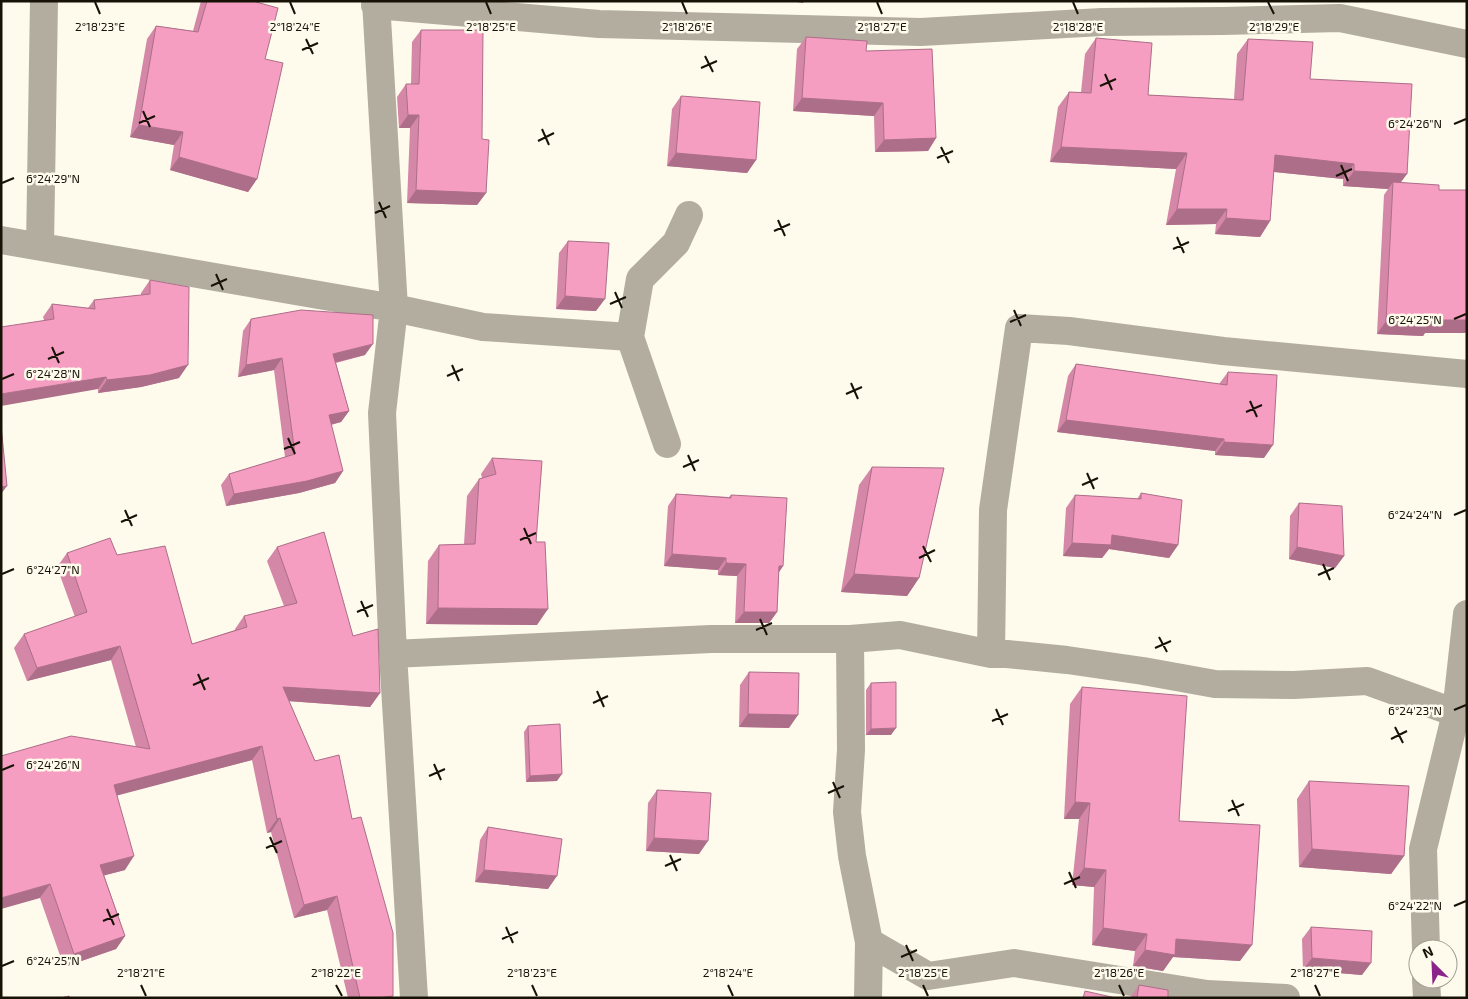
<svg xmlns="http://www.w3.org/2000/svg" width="1468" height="999" font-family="'Exo 2',sans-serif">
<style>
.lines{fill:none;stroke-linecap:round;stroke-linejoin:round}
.minor{stroke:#b2ad9e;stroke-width:28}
.wall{fill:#d487a7}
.shaded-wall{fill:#ac6e88}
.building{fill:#f69dc2;stroke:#ac6e88}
.ticks{fill:none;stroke:#161206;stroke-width:2}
.ticks-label{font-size:12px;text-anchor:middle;fill:#161206;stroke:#fefaec;stroke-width:5;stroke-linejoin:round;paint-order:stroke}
</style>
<rect width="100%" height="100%" fill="#fefaec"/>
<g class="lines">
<path class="minor" d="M376,1l18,307 -12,105 11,241 21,344
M375,5l224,19 322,8 181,-10 121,-1 117,-3 127,26
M1,240l393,68 89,19 147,10 37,107
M40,246l4,-245
M630,337l10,-58 36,-36 13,-28
M850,639l1,111 -4,62 5,44 17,86 -1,56
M393,654l318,-15h139l50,-4 91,19h16l60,6 76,11 72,13 79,1 73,-4 89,32h11
M991,654l2,-144 26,-182 50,3 154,20 244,23
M869,942l59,34 86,-13 193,31 79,4
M1426,949l-3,-100 33,-136 11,-99
M1426,979l1,19"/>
</g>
<path class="wall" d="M201,1h55l9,58 -8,120 -9,13 -78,-22 4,-25 -44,-8 17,-98 9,-13 37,5z
M421,30l61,109 4,54 -9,12 -70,-2 3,-75h-11l-2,-31 9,-13h5l1,-42z
M806,37l60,14 70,87 -8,13 -53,1 -1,-36 -81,-5 4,-62z
M1096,38l52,57 86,4 3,-45 11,-15 62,40 91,103 38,8 26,143h-40l-2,3 -46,-2 7,-139 4,-6 -45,-3v-7l-69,-7 -4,49 -10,16 -45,-3 1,-10 -50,1 10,-56 -126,-7 8,-55 11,-15h12l4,-38z
M681,96l75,64 -9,13 -80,-7 5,-57z
M568,241l28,70 -40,-2 3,-56z
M150,280l29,98 -38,9 -43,6v-4l-54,-69 -1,-3 9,-13 36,4 6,-8 47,-5v-2z
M251,319l114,36 -29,8 13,48 -8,11 -10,3 12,46 -8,12 -36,10 -73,13 -5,-21 8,-11 56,-17 -11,-87 -36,7 5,-46z
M1076,364l143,20 9,-12 36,86 -49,-3v-4l-158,-19 11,-56z
M492,458l44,84 1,83 -111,-1 2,-63 11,-16 25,-1 3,-48 12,-17 3,-1 -1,-4z
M872,467l47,111 -12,18 -66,-4 18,-107z
M1141,493l37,52 -9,13 -60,-9 -7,9 -39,-2 3,-48 9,-13 62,4z
M676,494l53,3 2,-2 52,71 -4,6 -2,40 -8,11h-34l2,-47 -19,-1v-5l-54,-4 4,-60z
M1299,503l45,53 -9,12 -46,-9 1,-43z
M277,547l76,89 27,57 -10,14 -81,-6 26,60 37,58 41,177 -1,2h-44l-21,-88 -33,8 -23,-86 -4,1 -15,-73 -136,35 9,75 -21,5 21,61 -9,13 -52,18 -24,-69 96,-151 -25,-87 -84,21 -13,-33 10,-14 51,-17 -18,-50 10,-14 50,2 75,89 43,-14v-1l9,-13 40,-10 -17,-45z
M749,672l40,56 -50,-1 1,-42z
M871,683l20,52h-25v-45z
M1082,687l97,134 61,140 -67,-4 -10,14 -30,-5 2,-15 -43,-6 2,-58 -22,-2 7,-66h-15l6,-115z
M528,726l29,55 -31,1 -2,-50z
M1309,781l95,75 -13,18 -92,-7 -2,-68z
M657,790l42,64 -53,-3 2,-48z
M488,827l60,62 -73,-7 5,-42z
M1311,927l51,48 -59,-5 -1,-31z
M1139,985l29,13h-38z"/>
<path class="shaded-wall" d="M791,1h13l-1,2z
M802,98l81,5 -9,13 -81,-5z
M408,115h11l-9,13h-11z
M139,125l44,7 -9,13 -44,-8z
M936,138l-8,13 -53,1 9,-12z
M1061,147l126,6 -11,16 -126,-7z
M676,153l80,7 -9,13 -80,-7z
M1275,155l79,9 -11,15 -79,-8z
M179,157l78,22 -9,13 -78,-22z
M1354,171l53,3 -11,15 -3,-7 -5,7 -45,-3z
M416,190l70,3 -9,12 -70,-2z
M1177,209h50l-11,15 -50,1z
M1226,218l44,3 -10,16 -45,-3z
M565,296l40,3 -9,12 -40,-2z
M1432,320h35v11l-2,2h-40l-2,3 -46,-2 9,-13z
M373,344l-8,11 -40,10 8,-11z
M282,358l-8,12 -36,7 8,-12z
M188,365l-9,13 -38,9 -43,6 9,-13z
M106,377l-8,12 -97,17v-12z
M349,411l-8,11 -20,5 8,-12z
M1066,420l158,19 -9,12 -158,-19z
M1224,442l49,3 -9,13 -49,-3z
M343,471l-8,12 -36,10 -73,13 8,-12z
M7,486l-6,8v-7z
M1112,535l66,10 -9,13 -60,-9 -7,9 -39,-2 9,-13z
M1297,547l47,9 -9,12 -46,-9z
M672,554l54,4 -8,12 -54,-4z
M726,563l20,1 -9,12 -19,-1z
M779,566h4l-8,12z
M854,574l65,4 -12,18 -66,-4z
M438,608l110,1 -11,16 -111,-1z
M744,612h33l-8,11h-34z
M120,646l-9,14 -84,21 10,-13z
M283,687l97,6 -10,14 -97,-7z
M748,714l50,1 -9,13 -50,-1z
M896,728l-5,7h-25l5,-6z
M262,746l-10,14 -148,39 10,-14z
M562,774l-5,7 -31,1 4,-6z
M1075,802l15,1 -11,16h-15z
M280,818l-9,14 -4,1 10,-14z
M654,838l54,3 -9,13 -53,-3z
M1312,849l92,7 -13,18 -92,-7z
M134,856l-9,14 -34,9 9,-14z
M1084,868l22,2 -12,17 -22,-2z
M484,870l73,6 -9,13 -73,-7z
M50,884l-10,14 -39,11v-11z
M337,896l-10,14 -33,8 10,-13z
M1103,928l44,6 -12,17 -43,-6z
M125,936l-9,13 -52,18 10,-13z
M1176,939l76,6 -12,16 -67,-4 -10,14 -30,-5 12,-16z
M1312,958l59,5 -9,12 -59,-5z"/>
<path class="building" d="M207,1h49v1l22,6 -13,51 18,4 -26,116 -78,-22 4,-25 -44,-7 17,-99 42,6z
M421,30h62l-1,109 7,1 -3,53 -70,-3 3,-75h-11l-2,-31h13z
M806,37l61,4 -1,10 66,-2 4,89 -52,2 -1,-37 -81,-5z
M1096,38l56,5 -4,52 95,5 5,-61 65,3 -3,37 102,5 -5,90 -53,-3v-7l-79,-9 -5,66 -44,-3 1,-9h-50l10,-56 -126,-6 8,-55 22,1z
M681,96l79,6 -4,58 -80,-7z
M1393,182l46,3v5h28v130h-35v3l-46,-2z
M568,241l41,2 -4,56 -40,-3z
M150,280l39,7 -1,78 -38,10 -43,5 -1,-3 -105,17v-67l53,-8 -2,-15 43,5 -1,-9 56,-6z
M301,310l72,5v29l-40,10 16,57 -20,4 14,56 -36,10 -73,13 -5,-20 66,-20 -13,-96 -36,7 5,-46z
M1076,364l151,21 1,-13 49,3 -4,70 -49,-3v-3l-158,-19z
M1,425l6,61 -6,1z
M492,458l50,3 -6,81h9l3,67 -110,-1 1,-63 36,-1 4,-65 17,-5z
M872,467l72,1 -25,110 -65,-4z
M1141,493l41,7 -4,45 -66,-10 -1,10 -39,-2 3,-48 66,4z
M676,494l55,4v-3l56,3 -4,68h-4l-2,46h-33l2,-48 -20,-1v-5l-54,-4z
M1299,503l43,3 2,50 -47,-9z
M324,532l29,104 25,-7 2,64 -97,-6 32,74 24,-6 13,64 9,-2 32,116v63l-15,2h-18l-23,-102 -33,9 -24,-87 -3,1 -15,-73 -148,39 20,71 -34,9 25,71 -51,18 -24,-70 -49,14v-142l70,-20 79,13 -30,-103 -83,22 -13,-34 63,-22 -20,-59 43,-15 7,17 48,-9 27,98 55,-17 -3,-11 53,-13 -20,-56z
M749,672l50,1 -1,42 -50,-1z
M896,682v46l-25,1v-46z
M1082,687l105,9 -8,125 81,4 -8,120 -76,-6 -1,16 -30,-5 2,-16 -44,-6 3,-58 -22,-2 6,-65 -15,-1z
M560,724l2,50 -32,2 -2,-50z
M1309,781l100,5 -5,70 -92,-7z
M657,790l54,3 -3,48 -54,-3z
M488,827l74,12 -5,37 -73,-6z
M1311,927l61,4 -1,32 -59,-5z
M1139,985l29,5v8h-31z
M1085,991l31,7h-33z
M69,996l1,2h-9z"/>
<path class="ticks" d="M95,2l5,12M290,2l5,12M486,2l5,12M682,2l5,12M877,2l5,12M1073,2l5,12M1268,2l6,12M306,39l7,15M302,50l16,-7M705,56l8,16M701,68l16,-7M1105,74l7,16M1100,86l16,-7M143,111l7,16M139,123l16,-7M1454,124l12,-5M542,129l7,16M538,141l16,-8M941,147l8,16M937,158l16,-7M1341,165l7,16M1336,176l16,-7M2,183l12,-5M379,202l7,16M375,213l15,-7M778,220l7,16M774,231l16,-7M1177,237l7,16M1173,249l16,-7M216,274l7,16M211,286l16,-7M615,292l7,16M610,304l16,-7M1014,310l7,16M1454,319l12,-5M1010,322l16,-7M52,347l7,16M48,359l16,-7M452,365l7,16M447,376l16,-7M2,379l12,-5M851,383l7,16M846,394l16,-7M1250,401l7,16M1246,412l16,-7M288,438l7,16M284,449l16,-7M688,455l7,16M683,467l16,-7M1087,473l7,16M1082,485l16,-7M125,510l7,16M1454,515l12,-5M121,522l16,-7M524,528l7,16M520,540l16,-7M923,546l8,16M919,558l16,-8M1323,564l7,16M2,574l12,-5M1318,575l16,-7M361,601l7,16M357,612l16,-7M760,619l7,16M756,630l16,-7M1159,637l8,15M1155,648l16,-7M198,674l7,16M193,685l16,-7M597,691l7,16M593,703l15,-7M996,709l7,16M1454,710l12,-5M992,721l16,-7M1395,727l8,16M1391,739l16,-8M434,764l7,16M2,770l12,-5M429,776l16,-7M833,782l7,16M828,793l16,-7M1232,800l7,16M1228,811l16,-7M270,837l7,16M266,848l16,-7M670,855l7,16M665,866l16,-7M1069,872l7,16M1064,884l16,-7M1454,906l12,-5M107,909l7,16M103,921l16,-7M506,927l7,16M502,939l16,-7M906,945l7,16M901,957l16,-7M2,966l12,-5M141,985l5,11M336,985l6,11M532,985l5,11M728,985l5,11M923,985l5,11M1119,985l5,11M1315,985l5,11"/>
<g class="ticks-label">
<text x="100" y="31">2°18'23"E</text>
<text x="295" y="31">2°18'24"E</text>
<text x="491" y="31">2°18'25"E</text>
<text x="1274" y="31">2°18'29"E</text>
<text x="687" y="31">2°18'26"E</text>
<text x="882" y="31">2°18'27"E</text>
<text x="1078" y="31">2°18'28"E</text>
<text x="1415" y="128">6°24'26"N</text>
<text x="53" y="183">6°24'29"N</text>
<text x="1415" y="324">6°24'25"N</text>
<text x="53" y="378">6°24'28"N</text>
<text x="1415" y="519">6°24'24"N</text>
<text x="53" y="574">6°24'27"N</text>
<text x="1415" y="715">6°24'23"N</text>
<text x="53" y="769">6°24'26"N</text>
<text x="1415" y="910">6°24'22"N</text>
<text x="53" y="965">6°24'25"N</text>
<text x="141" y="977">2°18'21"E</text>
<text x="336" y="977">2°18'22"E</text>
<text x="532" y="977">2°18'23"E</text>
<text x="728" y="977">2°18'24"E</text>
<text x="923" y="977">2°18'25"E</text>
<text x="1119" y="977">2°18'26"E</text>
<text x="1315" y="977">2°18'27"E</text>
</g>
<rect width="1468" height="999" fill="none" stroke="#161206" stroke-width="5"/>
<g transform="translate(1433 964) rotate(336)"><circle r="24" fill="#fefaec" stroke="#a19d90"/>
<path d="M0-4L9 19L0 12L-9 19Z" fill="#8b248a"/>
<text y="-8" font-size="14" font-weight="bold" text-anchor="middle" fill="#161206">N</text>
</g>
</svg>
